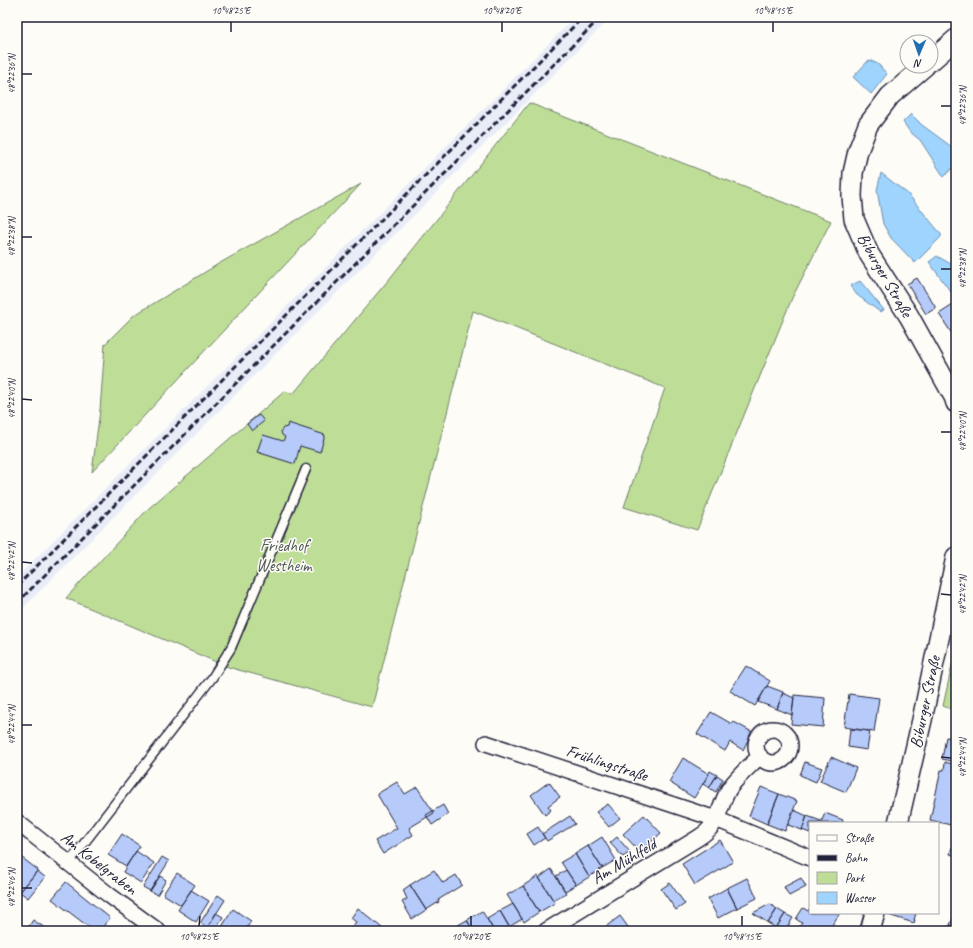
<svg xmlns="http://www.w3.org/2000/svg" width="973" height="948" font-family="Caveat,sans-serif">
<style>
.built{fill:#e8edf8}
.green{fill:#bede97;stroke:#708069}
.water{fill:#9ed4fd;stroke:#6c8daf}
.building{fill:#b6cbfa;stroke:#22223b}
.lines{fill:none;stroke-linecap:round;stroke-linejoin:round}
.service-casing{stroke:#22223b;stroke-width:11}
.minor-casing{stroke:#22223b;stroke-width:18}
.tertiary-casing{stroke:#22223b;stroke-width:22}
.service{stroke:#fdfcf7;stroke-width:8}
.minor{stroke:#fdfcf7;stroke-width:15}
.tertiary{stroke:#fdfcf7;stroke-width:19}
.rail{stroke:#22223b;stroke-width:3;stroke-dasharray:6 3;stroke-linecap:butt}
.ticks{fill:none;stroke:#22223b;stroke-width:1.5}
.labels{text-anchor:middle;dominant-baseline:central;stroke-width:3;stroke-linejoin:round;paint-order:stroke}
.street-label{font-size:17px;fill:#22223b;stroke:#fdfcf7}
.park-label{font-size:17px;fill:#515a57;stroke:#fdfcf7}
.neatline{fill:none;stroke:#22223b;stroke-width:1.5}
.ticks-label{font-size:10px;text-anchor:middle;fill:#22223b}
</style>
<rect width="100%" height="100%" fill="#fdfcf7"/>
<filter id="ink" filterUnits="userSpaceOnUse"><feTurbulence type="fractalNoise" baseFrequency=".025" numOctaves="2"/><feDisplacementMap in="SourceGraphic" scale="8" xChannelSelector="R" yChannelSelector="G"/><feConvolveMatrix kernelMatrix="1 2 1 2 8 2 1 2 1" color-interpolation-filters="sRGB"/></filter>
<g filter="url(#ink)">
<path class="built" d="M575,17h36l-594,597v-37z"/>
<path class="green" d="M529,103l302,118 -39,77 -95,232 -73,-23 41,-119 -192,-77 -101,396 -144,-40 -162,-69 82,-89 137,-118 8,3 98,-117z
M361,184l-110,117 -159,171 8,-62 5,-66 28,-28 87,-53z
M956,647v64l-13,-5z"/>
<path class="water" d="M869,60l9,4 9,10 -16,20 -18,-17z
M911,114l11,11 34,25v14l-12,13 -24,-37 -10,-8 -7,-10z
M881,173l27,21 33,40v3l-26,26 -24,-25 -8,-14 -6,-34z
M937,256l19,11v27l-3,1 -24,-33z
M860,281l24,29 -4,2 -23,-17 -7,-9z"/>
<path class="building" d="M917,278l19,30 -10,6 -19,-30z
M956,303v37l-17,-26z
M259,415l5,6 -12,10 -5,-7z
M288,423l37,12 -5,17 -20,-6 -5,18 -38,-12 6,-17 20,6 2,-4 -3,-2 -1,-4 2,-3 4,-1z
M746,666l24,15 -15,25 -25,-15z
M767,686l16,6 -6,17 -19,-7z
M783,693l11,5 -2,17 -15,-6z
M849,694l30,4 -5,34 -30,-5z
M794,695l31,3 -2,29 -32,-3z
M711,712l21,12 2,-2 18,10 -9,18 -13,-8 -5,9 -28,-17z
M850,729l20,2 -3,19 -19,-3z
M946,737l10,1v24l-14,-3z
M831,757l25,11 -10,24 -26,-11z
M683,758l26,16 -15,24 -25,-16z
M805,762l17,6 -6,14 -16,-7z
M945,762l11,3v65l-3,-1 2,-3 -25,-6 11,-50h3z
M710,771l7,4 -8,13 -6,-4z
M717,775l6,4 -7,13 -7,-4z
M397,782l8,12 12,-7 17,26 -25,15 4,7 -30,19 -8,-13 22,-13 -20,-34z
M549,782l11,15 -12,9 3,4 -6,5 -14,-20z
M761,787l18,7 -12,30 -18,-8z
M779,794l18,7 -12,30 -18,-7z
M608,804l12,14 -11,9 -13,-15z
M443,805l5,9 -16,11 -6,-10z
M794,810l13,6 -5,14 -14,-5z
M825,813l18,7 -1,3h-21z
M644,815l17,18 -21,19 -17,-18z
M570,816l5,8 -28,17 -5,-7z
M807,816l14,5 -1,2h-10v10l-8,-3z
M538,827l7,11 -11,7 -7,-11z
M122,834l18,12 -14,20 -18,-11z
M602,837l14,23 -14,8 -14,-22z
M617,837l13,15 -7,5 -13,-14z
M720,840l13,22 -38,23 -13,-21z
M588,846l14,22 -13,9 -14,-23z
M952,847l4,1v8l-6,-2z
M136,851l18,12 -13,20 -18,-11z
M17,854l21,16 -18,22 -3,-3z
M575,854l14,23 -13,8 -15,-23z
M162,857l7,4 -19,30 -7,-4z
M551,869l15,24 -13,7 -14,-22z
M434,870l9,13 13,-8 6,10 -24,15 1,2 -13,8 -16,-25z
M566,870l10,15 -11,6 -9,-15z
M37,871l8,6 -17,21 -8,-6z
M177,873l18,12 -14,20 -18,-11z
M160,876l6,4 -9,15 -7,-4z
M538,876l17,27 -16,9 -16,-26z
M747,878l10,20 -20,10 -10,-20z
M801,878l5,9 -17,9 -5,-9z
M66,882l44,36 -11,13h-5l-42,-32z
M670,883l15,21 -9,6 -15,-21z
M410,885l16,25 -14,9 -10,-17 5,-3 -4,-9z
M523,886l16,26 -15,10 -17,-27z
M727,888l10,20 -19,10 -10,-19z
M191,890l18,11 -13,21 -18,-12z
M218,895l7,5 -18,28 -7,-5z
M513,904l9,15 -13,8 -9,-16z
M770,904l7,5 -9,14 -15,-10z
M358,908l24,20 -2,3h-31l7,-9 -5,-4z
M803,908l5,3 2,-3v5h30l-12,18h-30l-1,-1 5,-7 -6,-4z
M233,909l18,12 -6,10h-23l-2,-1z
M777,909l8,5 -9,14 -8,-5z
M482,911l5,8 7,12h-21l-6,-11z
M500,911l10,17 -5,3h-11l-7,-12z
M956,911v16l-6,-2z
M216,913l7,4 -9,14h-2l-5,-3z
M888,913h28l-2,7h1l-1,3 -26,-8z
M785,914l8,4 -8,13h-5l-4,-3z
M620,916l11,15h-31z
M33,920l17,11h-24z
M467,920l6,11h-21l-1,-2z
M950,925l6,2v4h-9z"/>
<g class="lines">
<g class="service-casing">
<path id="service" d="M68,864l144,-186 19,-30 75,-179"/>
</g>
<g class="minor-casing">
<path id="minor" d="M756 746a17 17 0 1 1 34 0a17 17 0 1 1-34 0Z
M486,743l230,76 94,39
M17,822l92,73 49,36
M546,931l152,-93c5,-3 10,-7 14,-12 8,-10 10,-28 19,-40 8,-11 19,-20 29,-30"/>
</g>
<g class="tertiary-casing">
<path id="tertiary" d="M931,61l25,-22
M925,66l-35,30 -22,29 -10,26 -5,22 -1,23 2,23 15,35 40,62 45,81 2,6
M898,823l24,-103 34,-163
M870,931l5,-18"/>
</g>
<use href="#service" class="service"/>
<use href="#minor" class="minor"/>
<use href="#tertiary" class="tertiary"/>
<path class="rail" d="M17,586l566,-569
M17,603l584,-586"/>
</g>
</g>
<path class="ticks" d="M231,32v-10M502,32v-10M773,32v-10M22,74h10M941,106h10M22,237h10M941,269h10M22,399l10,1M941,432h10M22,562l10,1M941,594l10,1M22,725h10M941,757l10,1M22,888h10M199,926l1,-10M471,926v-10M742,926v-10"/>
<g class="labels">
<g class="street-label">
<text transform="translate(885 275) rotate(60)">Biburger Straße</text>
<text transform="translate(925 702) rotate(-78)">Biburger Straße</text>
<text transform="translate(607 763) rotate(18)">Frühlingstraße</text>
<text transform="translate(624 861) rotate(-31)">Am Mühlfeld</text>
<text transform="translate(99 863) rotate(38)">Am Kobelgraben</text>
</g>
<g class="park-label">
<text x="284" y="545">Friedhof<tspan x="284" dy="20">Westheim</tspan></text>
</g>
</g>
<rect width="973" height="948" fill="none" stroke="#fdfcf7" stroke-width="44"/>
<rect x="809" y="822" width="130" height="92" fill="#fdfcf7" stroke="#a5a5ac"/>
<rect x="817" y="835" width="20" height="6" fill="#fdfcf7" stroke="#a5a5ac"/>
<text x="845" y="842" font-size="12" fill="#22223b">Straße</text>
<rect x="817" y="855" width="20" height="6" fill="#22223b" stroke="#a5a5ac"/>
<text x="845" y="862" font-size="12" fill="#22223b">Bahn</text>
<rect x="817" y="872" width="20" height="12" fill="#bede97" stroke="#a5a5ac"/>
<text x="845" y="882" font-size="12" fill="#22223b">Park</text>
<rect x="817" y="892" width="20" height="12" fill="#9ed4fd" stroke="#a5a5ac"/>
<text x="845" y="902" font-size="12" fill="#22223b">Wasser</text>
<g transform="translate(919 54) rotate(182)"><circle r="19" fill="#fdfcf7" stroke="#a5a5ac"/>
<path d="M0-3L7 15L0 10L-7 15Z" fill="#1f6fb2"/>
<text y="-6" font-size="11" font-weight="bold" text-anchor="middle" fill="#22223b">N</text>
</g>
<rect x="22" y="22" width="929" height="904" class="neatline"/>
<g class="ticks-label">
<text x="231" y="14">10°48'25"E</text>
<text x="502" y="14">10°48'20"E</text>
<text x="773" y="14">10°48'15"E</text>
<text transform="translate(11 74) rotate(-90)" y="4">48°22'36"N</text>
<text transform="translate(962 106) rotate(-90)" y="4">48°22'36"N</text>
<text transform="translate(11 237) rotate(-90)" y="4">48°22'38"N</text>
<text transform="translate(962 269) rotate(-90)" y="4">48°22'38"N</text>
<text transform="translate(11 399) rotate(-90)" y="4">48°22'40"N</text>
<text transform="translate(962 432) rotate(-90)" y="4">48°22'40"N</text>
<text transform="translate(11 562) rotate(-90)" y="4">48°22'42"N</text>
<text transform="translate(962 595) rotate(-90)" y="4">48°22'42"N</text>
<text transform="translate(11 725) rotate(-90)" y="4">48°22'44"N</text>
<text transform="translate(962 758) rotate(-90)" y="4">48°22'44"N</text>
<text transform="translate(11 888) rotate(-90)" y="4">48°22'46"N</text>
<text x="199" y="940">10°48'25"E</text>
<text x="471" y="940">10°48'20"E</text>
<text x="742" y="940">10°48'15"E</text>
</g>
</svg>
